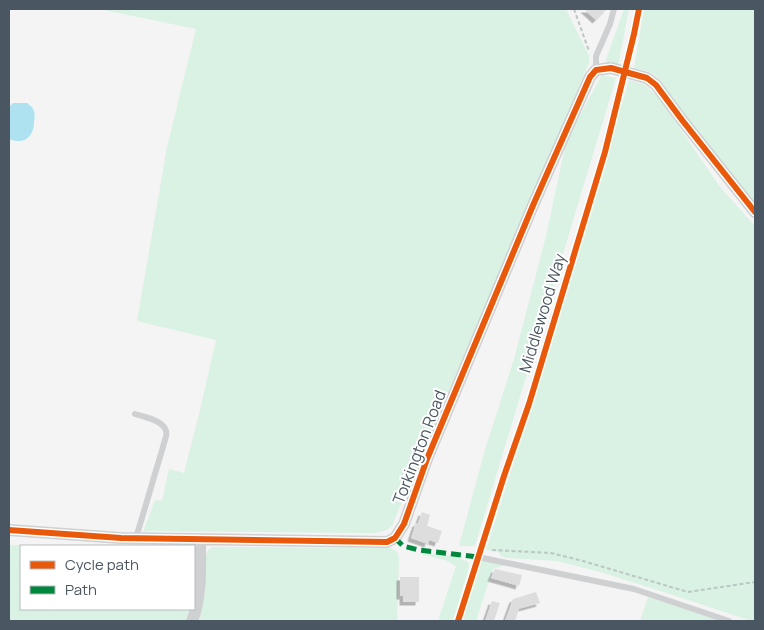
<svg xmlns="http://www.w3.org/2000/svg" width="764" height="630" font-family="Manrope,sans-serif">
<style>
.green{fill:#d9f2e3}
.water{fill:#aee2f0}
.building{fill:#ddddde;filter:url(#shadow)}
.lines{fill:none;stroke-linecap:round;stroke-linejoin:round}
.path{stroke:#bcc7c4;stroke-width:2;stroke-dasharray:4 2.5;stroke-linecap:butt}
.lane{stroke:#ced0d2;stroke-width:6}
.street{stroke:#ced0d2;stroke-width:12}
.quiet{stroke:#00873e;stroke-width:5;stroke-dasharray:10 5;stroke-linecap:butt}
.cycleway-casing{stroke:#fff;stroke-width:9}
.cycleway{stroke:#e8590c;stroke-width:6}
.labels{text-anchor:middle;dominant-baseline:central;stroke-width:4;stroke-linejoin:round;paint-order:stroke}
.street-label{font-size:16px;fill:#4a5661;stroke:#fff}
</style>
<defs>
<filter id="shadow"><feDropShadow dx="-3.5" dy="3.5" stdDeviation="0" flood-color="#0004"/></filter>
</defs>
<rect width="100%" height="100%" fill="#f4f4f4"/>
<path class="green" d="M99,9h467l23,47v7l-172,402 -25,61c-8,7 -16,7 -26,7l-215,-2 -8,1 12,-32 7,1 7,-32 15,4 16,-63 16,-70 -79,-19 30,-174 29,-118z
M624,9h5l-11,57 -13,-4z
M644,9h111v197l-85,-111c-12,-19 -14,-23 -36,-27z
M602,75l14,3 -141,468h-16l25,-93 30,-94 32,-123 21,-98z
M629,80l14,4 15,12 62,91 35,39v395h-3l-101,-33 -51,-16 -43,-11 -50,-3 -6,-2 -3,-4 -12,-2 85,-270z
M9,545l21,1h-9v63h169l-5,12h-176z
M212,547l178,1c6,2 7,3 9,9l-2,64h-198l6,-27 1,-39 2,-5z
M417,553l38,3 13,6 1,5 -16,54h-15l18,-55 -11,-6z
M481,560l25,5 -13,4 -17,52h-14z
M648,597l72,24h-80z"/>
<path class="water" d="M13,103h14c2,2 5,3 6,6 2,3 2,9 1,13 0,15 -10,23 -25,17v-32z"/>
<path class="building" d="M584,9h23l-11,11z
M422,512l8,3 -3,11 15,5 -4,12 -9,-3 -1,4 -17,-6 5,-15h2z
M495,569l27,6 -3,11 -28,-8z
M400,577h19v25h-16v-6h-3z
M536,592l4,11 -22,6h1l-4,12h-10l8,-22z
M492,601l8,2 -6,18h-9z"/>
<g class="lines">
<path class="path" d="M574,9l15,42
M492,550l59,3 32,8 105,31 67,-10"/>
<path class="lane" d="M596,70v-14l14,-32 4,-15
M135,414c9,3 28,6 31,17 1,3 0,6 -1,9l-29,98
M478,557l156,32 95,32"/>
<path class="street" d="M9,530l112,8 266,4 8,-4 9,-14 23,-65 107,-256 56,-126 6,-7 15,-2 36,10 9,7 26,35 73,92
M192,621c10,-25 8,-54 8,-81"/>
<path class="quiet" d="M395,538l8,8 16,4 59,7"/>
<g class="cycleway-casing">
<path id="cycleway" d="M9,530l112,8 266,4 8,-4 9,-14 23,-65 107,-256 56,-126 6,-7 15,-2 36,10 9,7 26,35 73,92
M458,621l46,-145 25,-72 76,-252 29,-118 5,-25"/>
</g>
<use href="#cycleway" class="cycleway"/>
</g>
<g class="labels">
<g class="street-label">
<text transform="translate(542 313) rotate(-73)">Middlewood Way</text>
<text transform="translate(419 447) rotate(-69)">Torkington Road</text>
</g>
</g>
<rect width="764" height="630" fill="none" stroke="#4a5661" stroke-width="20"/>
<rect x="20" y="545" width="175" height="65" fill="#ffffff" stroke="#b7bbc0"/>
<rect x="30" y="561" width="25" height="8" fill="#e8590c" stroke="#b7bbc0"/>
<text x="65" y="570" font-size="15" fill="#4a5661">Cycle path</text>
<rect x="30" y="586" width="25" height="8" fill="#00873e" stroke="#b7bbc0"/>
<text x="65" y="595" font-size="15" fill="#4a5661">Path</text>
</svg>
